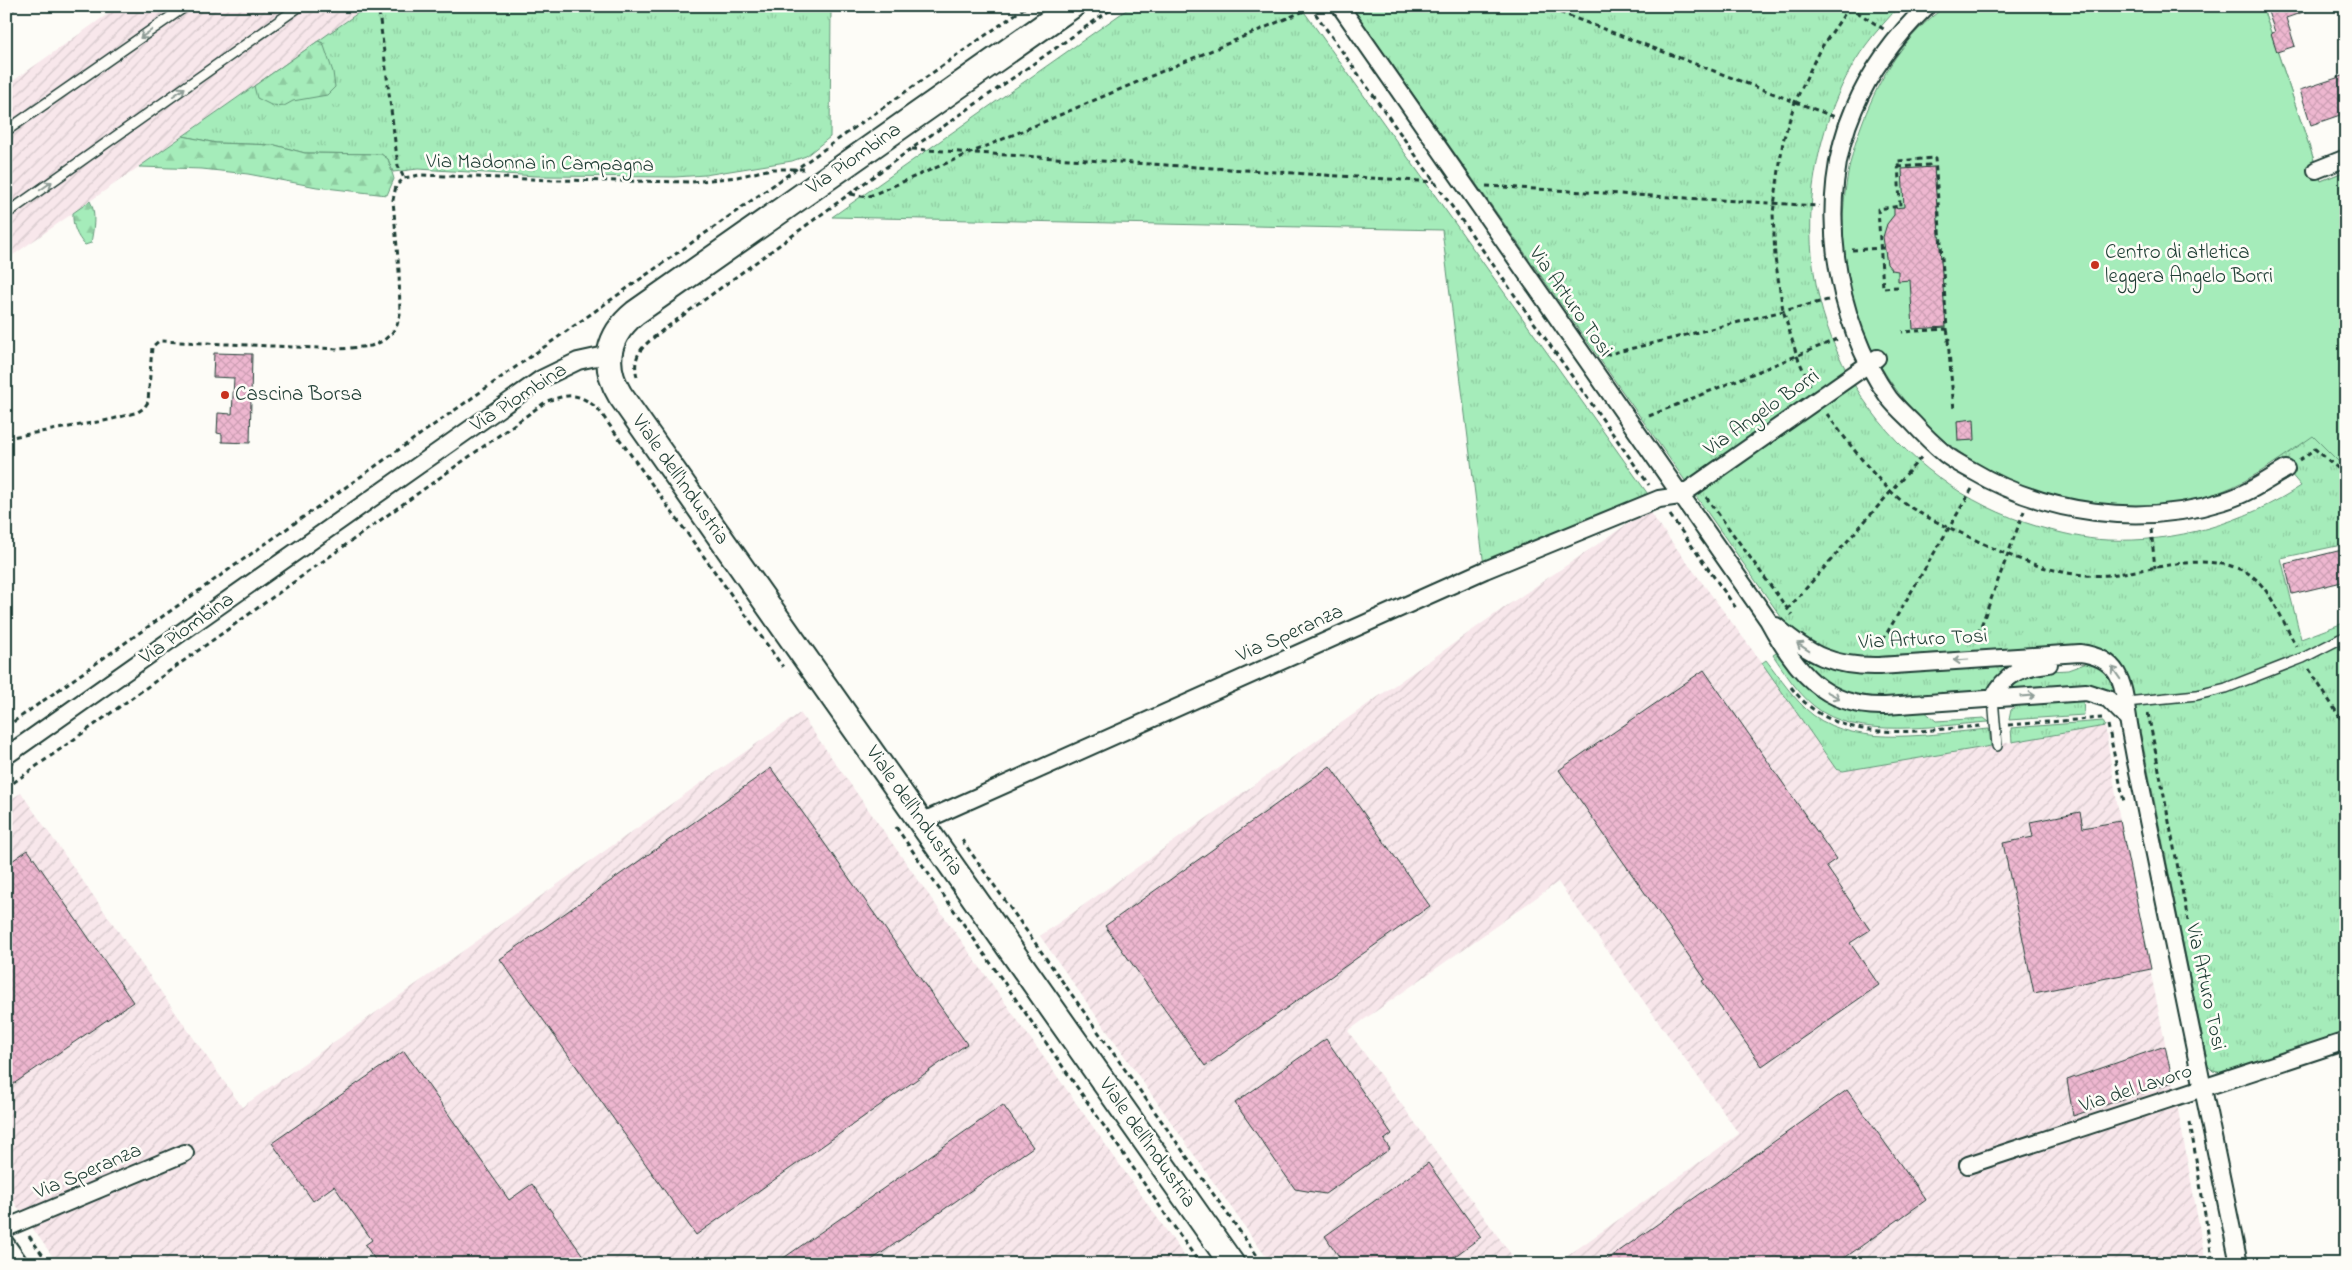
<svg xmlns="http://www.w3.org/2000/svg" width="2352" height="1270" font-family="'Indie Flower',sans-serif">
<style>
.industrial{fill:url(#industrial-furrows)}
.grass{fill:url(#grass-tufts);stroke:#629477}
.forest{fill:url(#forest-firs);stroke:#629477}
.pitch{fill:#a5ecba;stroke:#629477}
.building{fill:url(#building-cross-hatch);stroke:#1f3d34}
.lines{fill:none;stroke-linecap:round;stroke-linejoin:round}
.lane-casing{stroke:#1f3d34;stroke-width:12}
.street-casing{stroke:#1f3d34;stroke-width:20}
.secondary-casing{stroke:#1f3d34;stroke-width:28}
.path{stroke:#1f3d34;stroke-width:3;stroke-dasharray:5 4;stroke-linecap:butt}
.lane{stroke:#fdfcf7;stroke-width:9}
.street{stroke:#fdfcf7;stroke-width:16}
.secondary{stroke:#fdfcf7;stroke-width:24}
.rail{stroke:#1f3d34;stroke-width:4}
.oneway{stroke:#8e9c96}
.poi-dot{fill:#c8321e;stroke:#fdfcf7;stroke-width:2}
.labels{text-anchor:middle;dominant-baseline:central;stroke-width:5;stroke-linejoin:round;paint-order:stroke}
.street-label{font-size:21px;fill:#1f3d34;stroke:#fdfcf7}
.poi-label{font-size:21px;fill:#1f3d34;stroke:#fdfcf7;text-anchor:start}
</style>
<defs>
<pattern id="industrial-furrows" width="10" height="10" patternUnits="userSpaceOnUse" patternTransform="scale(1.25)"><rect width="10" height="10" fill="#f8e7eb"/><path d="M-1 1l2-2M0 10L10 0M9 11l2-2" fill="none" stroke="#d4c7ca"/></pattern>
<pattern id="grass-tufts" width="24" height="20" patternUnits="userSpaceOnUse" patternTransform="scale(1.25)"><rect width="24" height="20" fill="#a5ecba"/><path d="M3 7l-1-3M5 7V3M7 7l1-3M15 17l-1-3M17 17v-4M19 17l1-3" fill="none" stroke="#8ecba0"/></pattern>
<pattern id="forest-firs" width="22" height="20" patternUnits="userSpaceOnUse" patternTransform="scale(1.25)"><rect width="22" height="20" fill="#a5ecba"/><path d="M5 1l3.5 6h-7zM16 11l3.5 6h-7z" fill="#8ecba0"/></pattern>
<pattern id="building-cross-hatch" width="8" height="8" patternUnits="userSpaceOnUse" patternTransform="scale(1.25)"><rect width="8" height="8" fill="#eeb7d0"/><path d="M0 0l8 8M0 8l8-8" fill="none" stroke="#cc9eb3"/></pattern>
</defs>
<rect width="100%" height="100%" fill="#fdfcf7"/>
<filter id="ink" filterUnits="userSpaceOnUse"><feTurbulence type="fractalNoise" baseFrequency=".02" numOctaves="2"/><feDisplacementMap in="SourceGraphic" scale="10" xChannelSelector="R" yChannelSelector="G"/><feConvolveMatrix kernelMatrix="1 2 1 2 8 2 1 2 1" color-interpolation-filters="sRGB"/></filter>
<g filter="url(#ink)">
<path class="industrial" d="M119,6h249l-362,254v-174z
M1648,510l114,153 74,106 7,2 262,-45 15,95 53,261 33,182h-650l183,-130 -181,-252 -210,149 165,226 -10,7h-232l-231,-328 468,-331z
M800,713l390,551h-1132l-52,-73v-389l15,-9 221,314z"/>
<path class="grass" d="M368,6h463l-1,131 -24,19 -14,5 -87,14 -30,2 -138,-1 -119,-7 -25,3 -5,-13 -7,-5 -76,-1 -30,-8 -59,-2 -33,-7z
M1132,6h168l350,491 -166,69 -42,-336 -610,-13z
M1351,6h548c-11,13 -23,25 -33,39 -30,41 -46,91 -53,142 -19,155 77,296 226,340 22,6 45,12 68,13 69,3 137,-17 194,-54l-22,-26 -58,32 -26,7 67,-493 59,175 25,-10v373l-65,14 20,81 45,-17v411l-123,40 -10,-2 -5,-5 -74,-365c-8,-33 -19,-53 -55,-56l-225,13c-29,-6 -45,-15 -68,-34z
M1779,651l33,39 111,20 13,11 48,-3 5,4c-52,3 -133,19 -175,-16 -17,-14 -29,-33 -41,-51z
M1805,657l31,14 23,3 151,-8 -16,14 -7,12c-42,3 -113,16 -150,-3 -14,-8 -24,-18 -36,-29z
M1766,660c15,19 28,40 47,55 45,34 123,18 176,14l2,17 -148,25 -7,-2 -74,-106z
M2090,662c16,7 21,17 28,32l-3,1 -17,-9 -11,-1 -78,3 1,-3 23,-13 35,-2z
M2083,700l1,15 -75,5 2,-10 6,-5z
M2103,721l2,5 -93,16 -1,-14z"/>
<path class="forest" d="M318,41l5,2 10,29 2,15 -8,8 -34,6 -9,5 -13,-1 -14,-7 -3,-12z
M183,136l33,7 59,2 30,8 76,1 7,5 6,20 -7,16 -70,-8 -69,-13 -46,-5 -63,-2z
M90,201c7,12 3,30 1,42l-6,2c-8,-8 -13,-20 -12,-32z"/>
<path class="pitch" d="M1946,6h316l59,175 25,-10v298l-33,-33c-29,20 -60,44 -93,56 -43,15 -89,18 -133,11 -183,-28 -291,-207 -224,-382 17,-45 42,-86 83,-115z"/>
<path class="building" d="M2266,6h46v3l-26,9 9,28 -18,6 -6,-19 4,-1z
M2346,75v38l-35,12 -11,-35z
M1934,167l12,160 -33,2 -3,-49 -12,1v-10l-6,-1 -5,-6 -4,-27 4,-13 7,-9v-7l10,-1 -2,-38z
M214,353l38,1 -2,89 -28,-1v-8l-5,-1 1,-20 14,1 2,-36 -21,-1z
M1974,419l1,21 -17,1 -1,-20z
M2346,549v32l-54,13 -7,-30z
M1704,670l132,189 -10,7 44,64 -20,13 29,42 -117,81 -60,-85 3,-2 -146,-209z
M1330,766l100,140 -225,160 -100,-140z
M771,768l196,276 -271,191 -196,-276z
M2080,812l3,16 37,-7 31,148 -117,24 -31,-150 30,-6 -3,-15z
M28,850l105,152 -127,87v-224z
M1326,1039l66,95 -8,6 6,9 -65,45 -30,-5 -60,-86z
M2165,1046l8,36 -100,34 -6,-36z
M404,1051l105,149 23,-16 57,80h-211l-13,-19 7,-5 -38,-54 -21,15 -41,-58z
M1847,1090l79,110 -90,64h-235z
M1003,1105l30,42 -167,117h-91z
M1428,1163l53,74 -37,27h-100l-19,-28z"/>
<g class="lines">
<g class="lane-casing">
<path id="lane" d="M6,131l180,-125
M6,214l294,-208
M1993,698l4,48
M2126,702l71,-7 29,-7 77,-30 43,-22"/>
</g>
<g class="street-casing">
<path id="street" d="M1340,6l428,614c27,50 56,88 117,86l201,-14 22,7 20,20
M1927,6c-30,29 -57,65 -73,103 -39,89 -20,212 35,289 7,9 16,17 24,25 10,11 20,21 32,31 7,6 17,11 26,16 74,44 171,57 253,31 22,-6 43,-21 62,-32
M2316,170l30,-12
M1776,626c34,29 57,41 103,40l201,-13c41,5 43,31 48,65 2,14 5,27 7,39l104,507
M1993,698c12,-24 30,-32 56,-34
M6,756l535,-377 37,-18 32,-7
M921,822l564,-252 174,-71 21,-3 197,-138
M1968,1165l378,-124
M6,1228l179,-75
M6,1244l14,20"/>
</g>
<g class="secondary-casing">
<path id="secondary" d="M1072,6l-437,307c-27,22 -34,51 -15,82l612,869"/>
</g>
<path class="path" d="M1310,6l339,479
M1543,6l292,111
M1849,7l36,23
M379,12l19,154 6,12
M912,149l523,33
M1898,167l31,-2v2
M1486,186l333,20
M851,194l16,3 444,-189
M1852,250l31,-2
M1898,287l-15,1 -5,-79 22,-3 -2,-45 37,-3 12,171 -45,3
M1947,329l2,11
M1948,340l6,70
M1605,355l223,-55
M637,377c-6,-25 9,-33 26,-47l248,-181 205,-143
M1810,385l-13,-29 -14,-46 -8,-52 -2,-45 10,-72 12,-39 24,-51 31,-45
M1827,414c22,29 50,69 80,91 16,11 36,20 54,28 45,22 96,46 147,42 45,-4 96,-25 138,-3 23,12 38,52 50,74
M1649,416l191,-78
M6,438l103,-18 29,-8 6,-4 4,-6 4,-55 7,-6 181,8 31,-3 12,-5 9,-8 5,-8 3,-11 -1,-43 -6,-71 3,-14 8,-8 16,-3 134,5 138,2 45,-5 34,-8h34
M2299,460l16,-11 31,26
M1706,497l86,118
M1670,515l66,93
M2151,529l4,39
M1787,610l136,-155
M1975,642l49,-131
M1878,648l94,-159
M2309,669l37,58
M1791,687c45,61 125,43 191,39
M2148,713l40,207
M2008,725l94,-7
M2108,725l16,77
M6,727l1021,-721
M6,788l541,-387c23,-7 31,-9 51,8l185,258
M896,827l304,437
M962,840l301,424
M2190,1122l23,142
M29,1236l20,28"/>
<use href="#lane" class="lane"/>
<use href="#street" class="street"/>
<use href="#secondary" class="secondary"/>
<path class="rail" d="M6,14l11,-8"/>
</g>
<defs><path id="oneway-shaft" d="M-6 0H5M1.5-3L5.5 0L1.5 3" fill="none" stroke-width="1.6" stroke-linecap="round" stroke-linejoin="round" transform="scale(1.25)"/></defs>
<g class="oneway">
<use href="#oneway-shaft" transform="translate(146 34) rotate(145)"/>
<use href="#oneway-shaft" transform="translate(179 92) rotate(-35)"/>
<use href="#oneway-shaft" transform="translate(46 186) rotate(-35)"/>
<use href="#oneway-shaft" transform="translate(1803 647) rotate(-147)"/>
<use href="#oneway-shaft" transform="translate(1961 660) rotate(176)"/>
<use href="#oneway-shaft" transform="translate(2116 673) rotate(-125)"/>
<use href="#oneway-shaft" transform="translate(1833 695) rotate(28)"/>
<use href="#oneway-shaft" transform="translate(2028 696) rotate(-4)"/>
</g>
</g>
<g class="poi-dot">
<circle cx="2095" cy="265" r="5"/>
<circle cx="225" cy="395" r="5"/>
</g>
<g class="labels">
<g class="street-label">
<text transform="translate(854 159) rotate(-35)">Via Piombina</text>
<text transform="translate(540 164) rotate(1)">Via Madonna in Campagna</text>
<text transform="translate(1570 302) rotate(55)">Via Arturo Tosi</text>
<text transform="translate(519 398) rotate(-33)">Via Piombina</text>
<text transform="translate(1762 413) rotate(-35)">Via Angelo Borri</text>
<text transform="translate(680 480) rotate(55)">Viale dell'Industria</text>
<text transform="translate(187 629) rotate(-35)">Via Piombina</text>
<text transform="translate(1290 634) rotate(-24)">Via Speranza</text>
<text transform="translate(1923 640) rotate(-3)">Via Arturo Tosi</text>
<text transform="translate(914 811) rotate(55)">Viale dell'Industria</text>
<text transform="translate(2205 987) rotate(78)">Via Arturo Tosi</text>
<text transform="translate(2136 1089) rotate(-18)">Via del Lavoro</text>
<text transform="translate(1147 1143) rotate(55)">Viale dell'Industria</text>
<text transform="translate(88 1172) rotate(-23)">Via Speranza</text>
</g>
<g class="poi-label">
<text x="2105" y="253">Centro di atletica<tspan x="2105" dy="24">leggera Angelo Borri</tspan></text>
<text x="235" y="395">Cascina Borsa</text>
</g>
</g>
<rect width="2352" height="1270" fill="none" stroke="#fdfcf7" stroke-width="25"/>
<rect x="12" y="12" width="2327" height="1245" fill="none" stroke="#1f3d34" stroke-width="2" filter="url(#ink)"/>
</svg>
